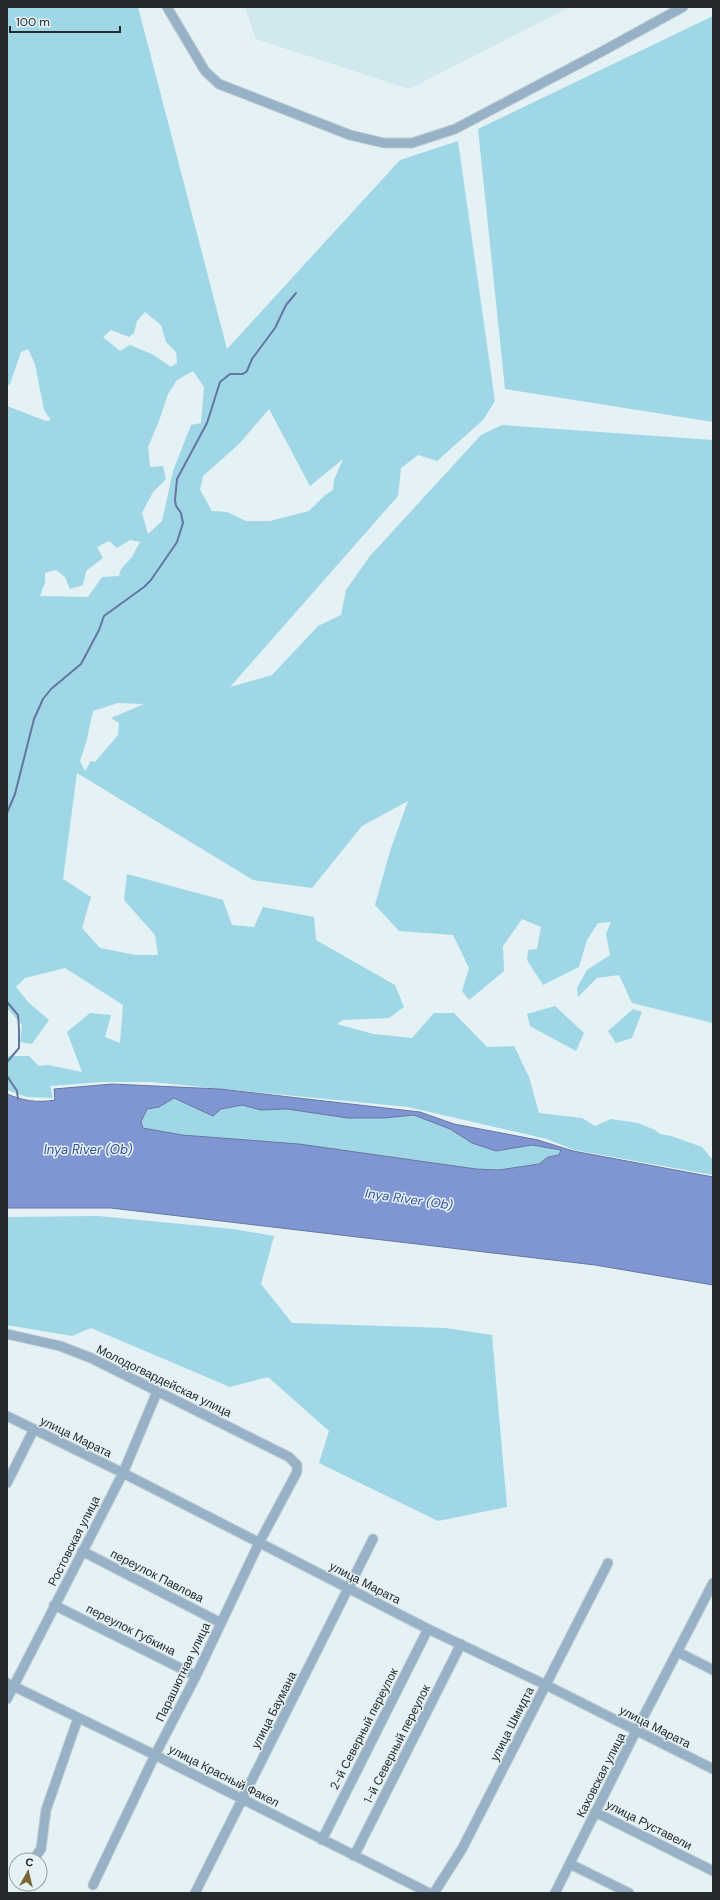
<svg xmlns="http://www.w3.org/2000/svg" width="720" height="1900" font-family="'DM Sans',sans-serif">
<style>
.built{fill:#d2e8ef}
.green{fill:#9fd7e6;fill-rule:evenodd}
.water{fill:#7f96d3;stroke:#6476a1;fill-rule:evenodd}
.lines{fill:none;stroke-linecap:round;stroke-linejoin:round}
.stream{stroke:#6476a1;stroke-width:2}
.minor-casing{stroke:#c2cdd1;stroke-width:11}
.minor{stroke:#97b1c7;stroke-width:9}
.labels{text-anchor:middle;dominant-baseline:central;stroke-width:3;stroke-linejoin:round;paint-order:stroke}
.street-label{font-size:12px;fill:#252a2c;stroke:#e4f1f5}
.water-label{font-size:13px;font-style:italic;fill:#374e99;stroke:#e4f1f5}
</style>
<rect width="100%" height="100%" fill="#e4f1f5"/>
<path class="built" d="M245,7h325l-161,82 -153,-50z"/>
<path class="green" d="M7,7h131l89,342 173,-189 58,-19 37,260 -12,19 -46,41 -19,-6 -17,13 -3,28 -168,191 42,-12 46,-49 23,-11 5,-25 24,-34 111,-121 21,-10 211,15v583l-81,-20 -13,-28 -22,3 -19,19 -1,-9 10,-18 23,-15 -4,-21 5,-12 -13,1 -11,17 -8,27 -36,18 -16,-25 1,-10 9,-1 4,-22 -19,-8 -19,27 1,25 -35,29 -7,-9 7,-23 -16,-33 -54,-4 -24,-26 15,-54 18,-50 -46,25 -50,62 -59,-8 -176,-107 -14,106 28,18 -9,31 18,20 36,7h22l-3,-20 -31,-35 3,-26 96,26 9,25 22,2 9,-20 51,10 2,23 79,45 9,22 -15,11 -46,2 -6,4 36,10 39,4 22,-25h20l33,34 27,-1 15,31 10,36 43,5 13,8 16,-7 27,4 17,7 5,4 11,2 31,11 9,11 2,-1v18l-139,-25 -27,-11 -139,-32 -257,-25h-49l-52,4 3,12 -26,-1 -20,-7v-33l2,-1h20l10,10 9,-1 34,7 -15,-40 23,-19 21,2 -6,22 15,6 3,-38 -58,-37 -40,10 -9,9 13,16 20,17 -17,24 -12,-2 2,-17 -15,-17v-602l39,15 5,-1 -7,-10 -9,-46 -7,-15 -7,3 -11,32 -3,2zM145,312l16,13 5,17 10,10 1,11 -6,4 -19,-13 -22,-9 -10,6 -17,-14 8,-7 18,7 5,-4 3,-12zM193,371l11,16 -3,36 -10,2 -18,46 -11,50 -14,13 -6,-21 11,-21 13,-13 -3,-13 -13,1 -2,-20 11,-26 9,-27 9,-14zM269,409l41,77 33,-27 -9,21 -1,10 -8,5 -16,16 -39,10h-24l-19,-9 -15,-1 -12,-21 3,-14 36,-32zM130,540l10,2 -8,15 -11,12 -2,7 -17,1 -14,20 -48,-1 5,-14v-9l11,-3 9,7 5,12 13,-4 3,-14 17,-13 -6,-11 12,-6 8,7zM118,703l26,1 -33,14 8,5 -1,12 -23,27 -4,-1 -6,10 -5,-10 6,-18 7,-32z
M713,16v406l-208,-33 -27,-260z
M555,1006l29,27 -8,18 -46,-25 -3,-12z
M633,1009l9,3 -10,26 -16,5 -8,-12z
M174,1098l39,18 8,-7 21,-4 19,5 26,-1 61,9h36l30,-3 36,14 22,14 24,8 36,-6 29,5 -2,5 -11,2 -9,7 -40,6 -23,-1 -177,-25 -117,-9 -39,-7 -2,-5 6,-14 12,-2z
M98,1216l135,13 41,7 -13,48 31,39 153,5 47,7 15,172 -69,14 -119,-58 10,-32 -61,-54 -38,10 -139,-59 -19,8 -65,-11v-108z"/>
<path class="water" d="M112,1084l108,5 200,23 34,12 84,16 35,11 140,26v108l-118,-20 -484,-57h-104v-114c17,7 30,9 48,6l-1,-11zM174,1098l39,18 8,-7 21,-4 19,5 26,-1 61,9h36l30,-3 36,14 22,14 24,8 36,-6 29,5 -2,5 -11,2 -9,7 -40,6 -23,-1 -177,-25 -117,-9 -39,-7 -2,-6 6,-13 12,-2z"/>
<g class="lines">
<path class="stream" d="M7,813l8,-19 19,-75 9,-20 8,-10 30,-25 18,-34 5,-14 40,-29 7,-7 26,-38 6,-19 -2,-10 -5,-7 -1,-6 2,-21 30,-56 13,-41 10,-8h13l4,-3 5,-12 23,-31 11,-23 10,-12
M7,1002l11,13 1,13v20l-12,14
M7,1076l10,15 1,8"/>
<g class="minor-casing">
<path id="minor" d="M167,7l38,64 14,13 131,51 34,8h28l43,-14 146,-77 82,-45
M7,1334l53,12 31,12 198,99 8,8v7l-38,71 -63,133 -41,79 -62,130
M7,1416l116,57 305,156 118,56 167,84
M7,1483l27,-54
M82,1551l139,72
M54,1605l142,71
M678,1652l35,18
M7,1683l148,72 274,138
M7,1699l116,-226 34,-81
M595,1812l118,59
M322,1840l106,-211
M354,1856l107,-212
M33,1860l8,-11 5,-39 32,-92
M570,1864l59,29
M195,1893l178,-354
M434,1893l28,-44 146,-286
M555,1893l81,-162 77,-148"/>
</g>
<use href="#minor" class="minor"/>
</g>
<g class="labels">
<g class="street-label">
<text transform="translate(164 1381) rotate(26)">Молодогвардейская улица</text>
<text transform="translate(76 1437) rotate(26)">улица Марата</text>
<text transform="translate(74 1541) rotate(-63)">Ростовская улица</text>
<text transform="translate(157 1576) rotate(27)">переулок Павлова</text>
<text transform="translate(365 1583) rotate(27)">улица Марата</text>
<text transform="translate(131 1630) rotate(27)">переулок Губкина</text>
<text transform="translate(183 1672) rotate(-64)">Парашютная улица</text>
<text transform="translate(274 1710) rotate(-63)">улица Баумана</text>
<text transform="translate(512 1724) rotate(-63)">улица Шмидта</text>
<text transform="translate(655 1727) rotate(27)">улица Марата</text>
<text transform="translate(364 1729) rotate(-63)">2-й Северный переулок</text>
<text transform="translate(397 1744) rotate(-63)">1-й Северный переулок</text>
<text transform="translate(601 1775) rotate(-63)">Каховская улица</text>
<text transform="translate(224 1776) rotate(27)">улица Красный Факел</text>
<text transform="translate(649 1825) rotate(27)">улица Руставели</text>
</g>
<g class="water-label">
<text x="88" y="1149">Inya River (Ob)</text>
<text transform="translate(409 1199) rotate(8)">Inya River (Ob)</text>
</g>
</g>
<rect width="720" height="1900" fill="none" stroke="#252a2c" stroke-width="16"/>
<g transform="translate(28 1872) rotate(8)"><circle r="19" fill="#e4f1f5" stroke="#98a1a5"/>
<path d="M0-3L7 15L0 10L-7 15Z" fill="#786634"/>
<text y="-6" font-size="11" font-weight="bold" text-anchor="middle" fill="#252a2c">С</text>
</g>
<path d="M10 26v6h110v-6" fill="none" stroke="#252a2c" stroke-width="2"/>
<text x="16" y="26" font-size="12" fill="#252a2c" stroke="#e4f1f5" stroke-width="3" paint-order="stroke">100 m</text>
</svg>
